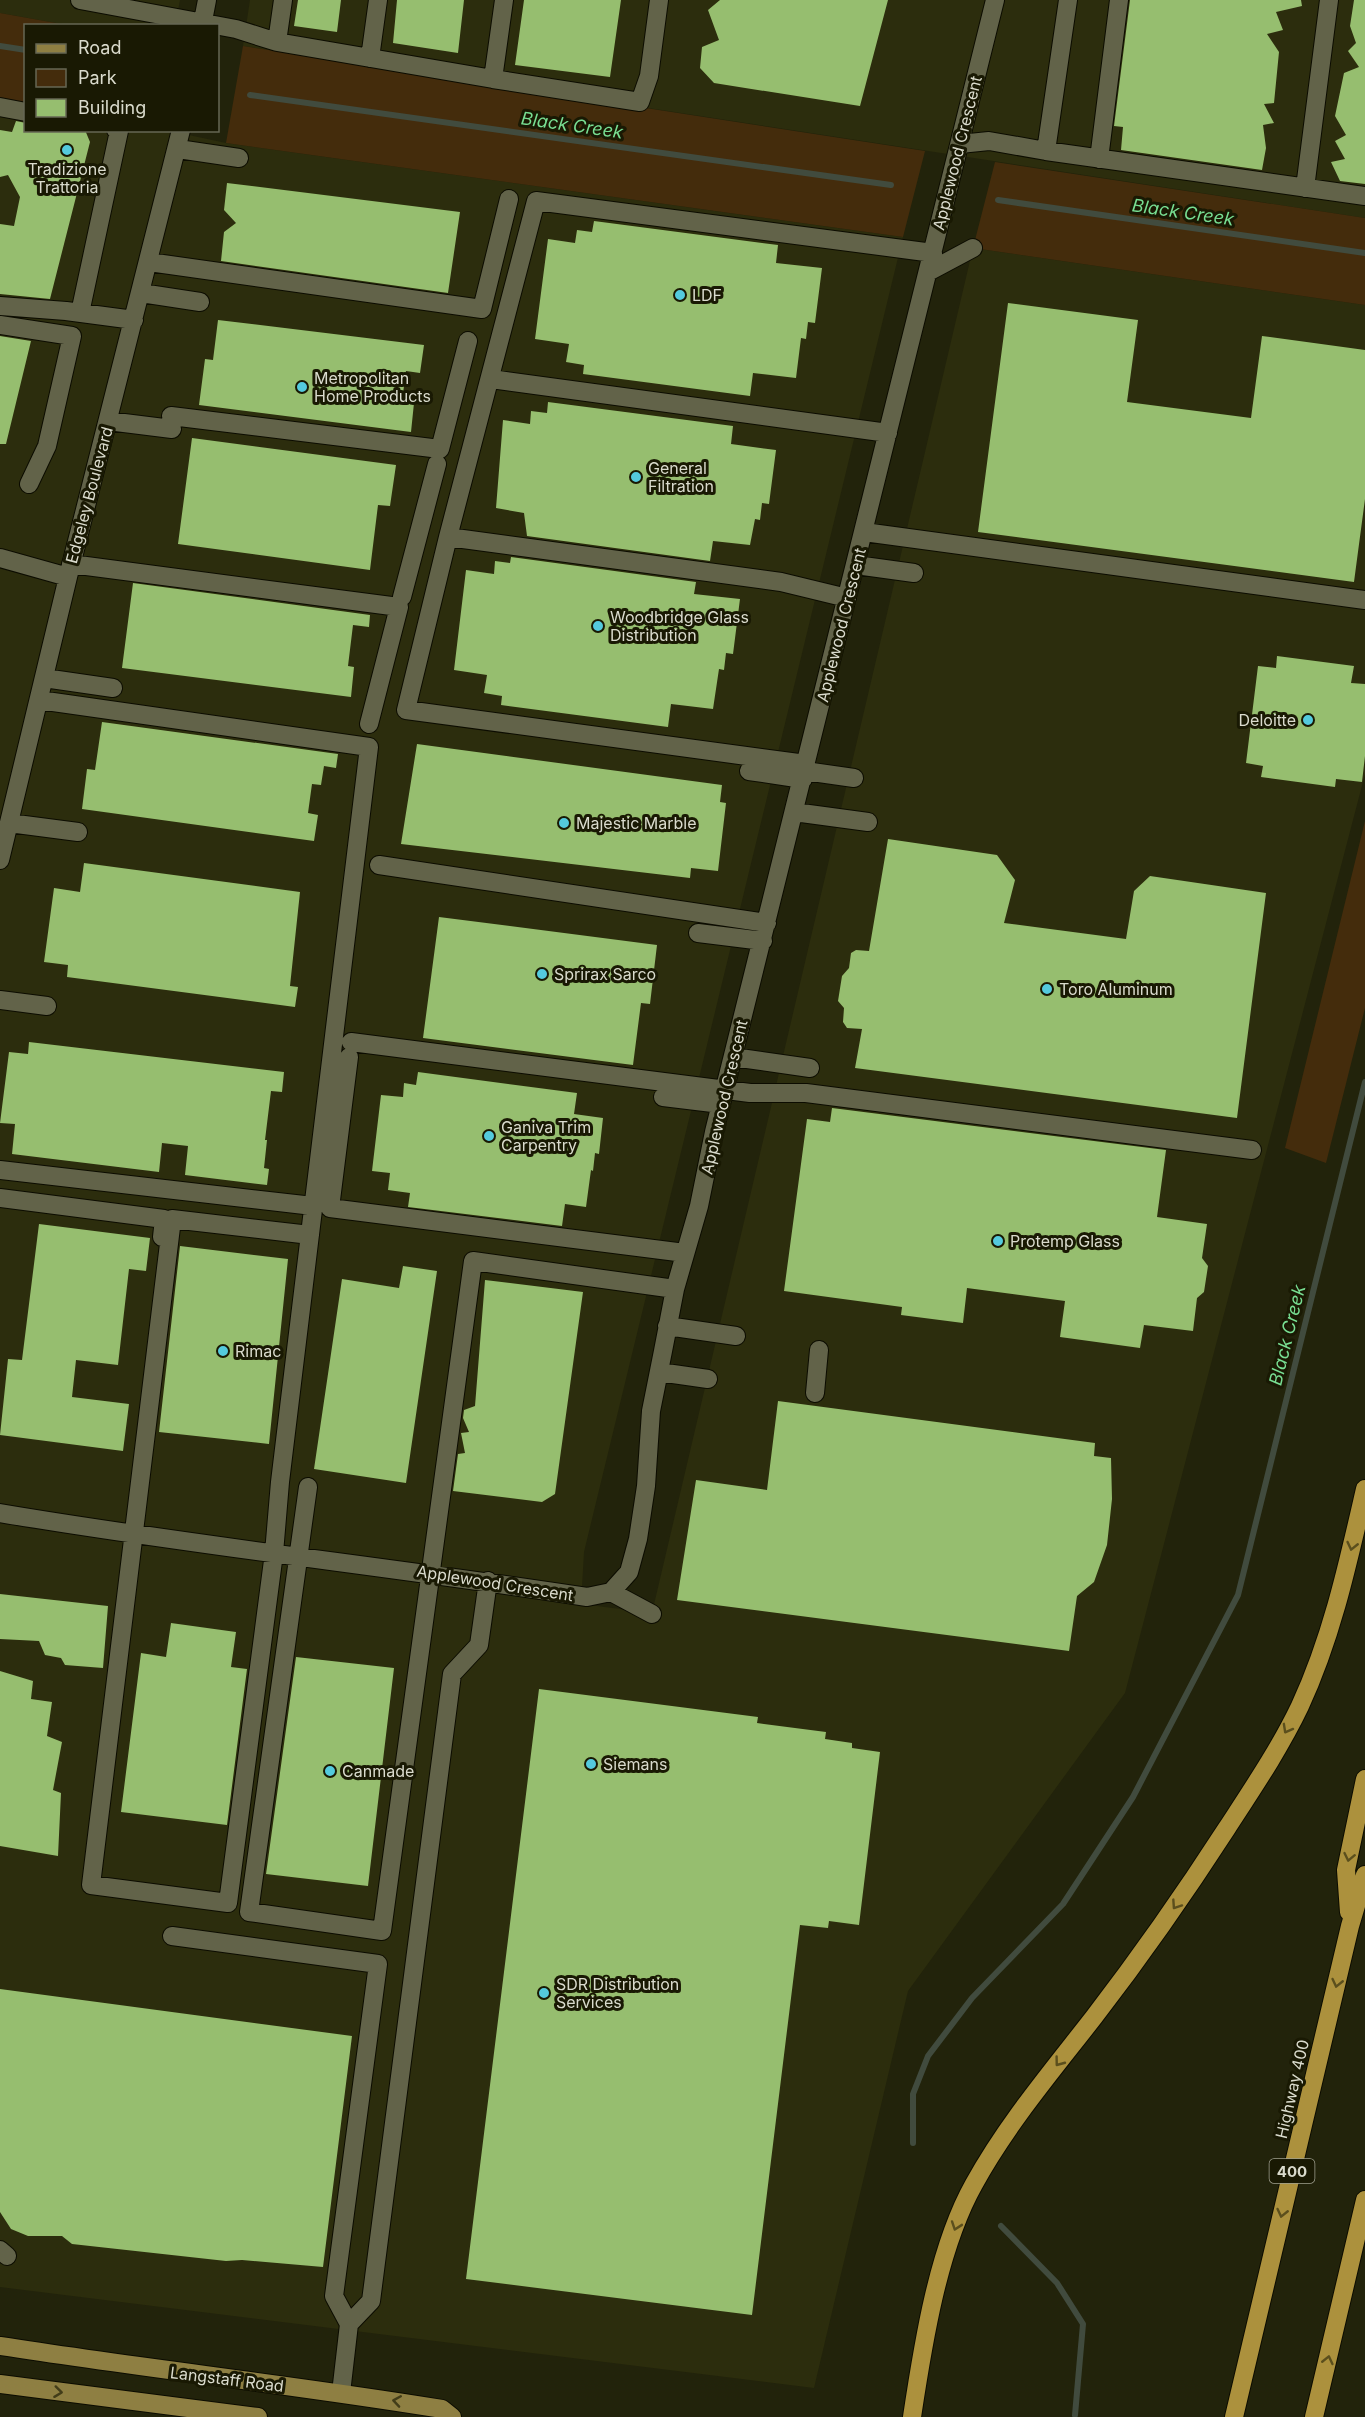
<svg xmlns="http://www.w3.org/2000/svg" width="1365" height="2417" font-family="Inter,sans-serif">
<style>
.built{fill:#2c2d0d}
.green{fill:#442c0c}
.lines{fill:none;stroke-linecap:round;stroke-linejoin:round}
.stream{stroke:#414b3e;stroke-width:6}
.building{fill:#96be6f}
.minor-casing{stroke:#0c0c00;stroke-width:20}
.major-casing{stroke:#0c0c00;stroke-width:20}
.highway-casing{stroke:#0c0c00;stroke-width:20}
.minor{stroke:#626349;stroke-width:18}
.major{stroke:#8e7f42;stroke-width:18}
.highway{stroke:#ac913d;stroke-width:18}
.oneway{stroke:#5b4f1d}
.oneway2{stroke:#423d19}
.poi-dot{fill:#54cadd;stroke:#191903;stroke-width:2}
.labels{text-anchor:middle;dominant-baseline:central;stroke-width:6;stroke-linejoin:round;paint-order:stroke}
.shield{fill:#191903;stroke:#a0a190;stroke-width:1.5}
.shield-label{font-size:15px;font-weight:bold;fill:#dadbcd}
.street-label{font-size:16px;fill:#dadbcd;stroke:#191903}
.poi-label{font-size:16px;fill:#dadbcd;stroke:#191903;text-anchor:start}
.water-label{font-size:18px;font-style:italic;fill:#78de92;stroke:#191903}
</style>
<rect width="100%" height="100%" fill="#22230b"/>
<path class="built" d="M0,0h180l-5,26 -108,-1 -67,-12z
M250,0h1115v218l-1122,-172z
M0,99l25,5 1,26 144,1 56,12 677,94 -319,1315 -3,52 71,9 321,-1365 392,57v469l-240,919 -217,298 -94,397 -814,-101z"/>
<path class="green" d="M0,13l67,12 -41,1 -1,78 -25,-5z
M243,46l682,105 -22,86 -677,-94z
M995,162l370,56v87l-392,-57z
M1365,821v187l-39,155 -41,-15z"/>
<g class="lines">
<path class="stream" d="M0,46l26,4
M250,95l641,90
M998,200l367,53
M913,2143v-49l15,-38 44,-58 91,-94 70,-107 105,-202 127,-513
M1001,2226l56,57 26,41 -8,91"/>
</g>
<path class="building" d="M298,0h43l-4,32 -43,-6z
M397,0h67l-6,53 -65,-10z
M524,0h97l-11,77 -95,-12z
M720,0h168l-28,106 -146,-23 -14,-15 2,-21 17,-7 -11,-30z
M1130,0h171l1,6 -26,6 7,18 -16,4 12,18 -5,51 -10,1 10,19 -11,2 3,23 -4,22 -141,-20 2,-23 -9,-1z
M1354,0h11v184l-25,-3 -9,-19 14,-3 -10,-18 11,-6 -11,-19 9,-43 15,-6 -11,-16 8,-8 -6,-17z
M16,121l10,2v7h59l5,12 -40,157 -50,-5v-70l14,2 6,-29 -12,-22 -8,2v-47l12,2z
M227,183l233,29 -12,81 -227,-32 3,-29 12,-9 -12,-13z
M594,221l184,24 -2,18 46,5 -7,55 -7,-1 -2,17 -5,-1 -5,40 -43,-5 -3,23 -167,-22 1,-9 -18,-3 3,-18 -34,-5 13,-100 27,4 2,-13 15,2z
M1008,303l130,17 -11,82 124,16 11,-82 103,14v149l-11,83 -376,-50z
M218,320l206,25 -4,28 -14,-2 -4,30 12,2 -3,29 -212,-27 6,-46 8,1z
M0,336l31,5 -25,103h-6z
M548,402l185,24 -2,18 45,6 -7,54 -7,-1 -2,17 -5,-1 -5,26 -37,-4 -3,20 -183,-25 -3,-23 -28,-5 7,-88 27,4 1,-13 16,2z
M192,438l204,27 -6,41 -12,-1 -8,65 -192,-26z
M511,557l185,25 -2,12 46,5 -7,55 -7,-1 -2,17 -5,-1 -6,40 -42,-5 -3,23 -167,-22 1,-9 -18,-3 3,-18 -33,-5 12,-100 28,4 1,-13 15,2z
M133,583l237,32 -1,12 -16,-2 -5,41 6,1 -3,30 -229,-29z
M1277,656l77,10 -3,17 14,1v72l-3,26 -26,-3 -1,8 -74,-10 2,-11 -17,-3 12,-97 18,2z
M102,722l236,32 -2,14 -12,-2 -3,19 -9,-1 -4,29 10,2 -4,26 -232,-32 5,-40 8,1z
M417,744l305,41 -2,17 6,1 -8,68 -27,-3 -1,10 -289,-34z
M888,839l109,16 18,25 -11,43 122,16 8,-48 16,-15 116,17 -29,225 -382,-50 7,-39 -15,-1 -4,-6 1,-14 -6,-7 4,-25 7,-8 2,-15 5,-3 13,1z
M84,863l216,29 -10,94 8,1 -3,20 -228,-30 1,-12 -24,-3 10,-74 26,4z
M439,917l218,28 -7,59 -9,-1 -8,62 -210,-27z
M29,1042l255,30 -2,20 -11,-1 -6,49h2l-3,28 5,1 -2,16 -82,-10 3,-29 -26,-3 -3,29 -147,-18 3,-30 -15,-1 9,-71 19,2z
M418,1072l159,21 -3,21 29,4 -4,36 -4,-1 -2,18 -2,-1 -5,37 -21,-3 -3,22 -154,-19 2,-14 -22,-3 2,-17 -18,-2 9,-76 22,2 1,-14 12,2z
M832,1108l334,42 -9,67 50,7 -5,34 6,8 -4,26 -7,6 -4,33 -49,-6 -4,23 -80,-11 5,-36 -98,-13 -4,35 -62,-8 1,-8 -118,-16 23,-172 23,3z
M39,1224l111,14 -4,33 -17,-2 -11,96 -42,-5 -4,37 57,7 -6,47 -123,-16 8,-76 14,1z
M180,1246l108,13 -19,185 -110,-12z
M403,1266l34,5 -31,212 -92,-14 28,-190 57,9z
M485,1280l98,12 -28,202 -13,8 -89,-11 5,-37 7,-1 -4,-20 8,-1 -6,-14 1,-8 11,-4z
M778,1401l317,42 -1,13 17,2 1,41 -5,46 -13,37 -17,14 -8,55 -392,-51 19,-120 71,10z
M0,1594l108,12 -5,62 -38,-3 -4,-7 -16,-3 -6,-14 -39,-2z
M171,1623l65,9 -5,35 16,2 -20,156 -106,-13 20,-159 25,4z
M296,1657l98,11 -26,218 -102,-12z
M0,1671l33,10 -2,18 21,3 -5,34 15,6 -9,48 8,3 -3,63 -58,-10z
M539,1689l219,28 -1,6 69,9 -1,7 27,4v5l28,4 -21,173 -30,-4 -1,7 -28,-3 -48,390 -286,-36z
M0,1989l352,47 -29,231 -81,-7 -16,1 -154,-17 -10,-8h-34l-17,-7 -11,-17z"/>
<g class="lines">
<g class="minor-casing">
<path id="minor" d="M80,0l156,29 41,13
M283,0l-6,42 216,37
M504,0l-11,79 147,23 9,-26 10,-76
M202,26l5,-26
M370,58l8,-58
M0,107l26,5
M960,144l29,-3 57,10 319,45
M178,149l61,9
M1046,151l22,-151
M1099,159l20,-159
M1305,188l24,-188
M149,262l333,47 27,-110
M928,272l45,-24
M141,293l59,9
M0,306l66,5 68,9
M80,313l39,-182 -3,-1
M0,325l72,11 -25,110 -18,38
M491,379l397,54
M171,416l269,33 28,-108
M108,421l64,8
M864,532l501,68
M448,537l333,45 66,16
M0,558l68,19
M71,564l328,43 -30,117
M856,565l58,8
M402,597l35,-133
M44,678l69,10
M39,700l330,47 -89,735 -6,71 -46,350 -137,-18 81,-666 138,16
M806,764l-400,-54 42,-173 88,-336 397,52
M749,771l54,8
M805,771l49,7
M794,812l74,10
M9,823l69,9
M0,860l68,-283 113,-447
M379,865l388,58
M698,933l65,8
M0,1000l47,6
M351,1042l399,51h56l446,57
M349,1057l-19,151 355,45
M733,1057l77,11
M663,1097l58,7
M0,1170l313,36
M0,1198l164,21 -2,18
M667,1326l69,10
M659,1372l49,7
M815,1393l4,-43
M308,1487l-59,425 133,19 91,-670 202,28
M0,1513c195,33 392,54 587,84l24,-5 18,-20 9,-33 8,-53 5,-75 12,-60 12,-62 24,-83 15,-74 281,-1132
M611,1592l41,22
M172,1936l206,28 -44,332 15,28 22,-23 81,-627 27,-29 9,-64
M0,2250l7,6
M341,2393l8,-69"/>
</g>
<g class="major-casing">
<path id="major" d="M0,2346c147,23 295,39 442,63l10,8
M0,2384l258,33"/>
</g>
<g class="highway-casing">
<path id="highway" d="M1349,1912l-3,-42 19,-91
M912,2417c11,-73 26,-169 62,-233 33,-60 78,-113 120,-167 47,-61 91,-124 133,-189 26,-40 53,-80 73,-122 32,-69 48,-143 65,-217
M1234,2417l116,-491 15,-51
M1314,2417l51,-217"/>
</g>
<use href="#minor" class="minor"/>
<use href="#major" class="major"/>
<use href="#highway" class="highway"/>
</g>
<defs><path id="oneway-chevron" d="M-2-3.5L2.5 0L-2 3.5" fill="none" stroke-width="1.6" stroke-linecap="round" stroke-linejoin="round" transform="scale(1.5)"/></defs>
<g class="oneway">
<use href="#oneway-chevron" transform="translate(1352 1546) rotate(103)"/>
<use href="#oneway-chevron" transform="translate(1287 1729) rotate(119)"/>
<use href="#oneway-chevron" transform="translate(1349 1857) rotate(102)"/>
<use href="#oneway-chevron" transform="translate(1176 1905) rotate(124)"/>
<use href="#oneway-chevron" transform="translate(1337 1983) rotate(103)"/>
<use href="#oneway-chevron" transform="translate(1059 2062) rotate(127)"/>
<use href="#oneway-chevron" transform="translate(1282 2213) rotate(103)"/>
<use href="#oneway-chevron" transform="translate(956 2226) rotate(109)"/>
<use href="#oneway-chevron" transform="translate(1328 2360) rotate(-77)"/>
</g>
<g class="oneway2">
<use href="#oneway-chevron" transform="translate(58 2392) rotate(7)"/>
<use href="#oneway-chevron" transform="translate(397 2401) rotate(-171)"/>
</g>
<g class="poi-dot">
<circle cx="67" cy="150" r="6"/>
<circle cx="680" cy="295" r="6"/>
<circle cx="302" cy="387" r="6"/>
<circle cx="636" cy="477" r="6"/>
<circle cx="598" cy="626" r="6"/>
<circle cx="1308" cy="720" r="6"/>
<circle cx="564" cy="823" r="6"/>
<circle cx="542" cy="974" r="6"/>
<circle cx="1047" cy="989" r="6"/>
<circle cx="489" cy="1136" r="6"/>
<circle cx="998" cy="1241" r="6"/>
<circle cx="223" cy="1351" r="6"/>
<circle cx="591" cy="1764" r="6"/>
<circle cx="330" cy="1771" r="6"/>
<circle cx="544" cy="1993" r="6"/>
</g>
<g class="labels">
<rect class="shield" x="1269.5" y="2159" width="45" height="24" rx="4.5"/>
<g class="shield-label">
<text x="1292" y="2171">400</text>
</g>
<g class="street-label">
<text transform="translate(957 153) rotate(-76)">Applewood Crescent</text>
<text transform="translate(89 495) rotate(-75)">Edgeley Boulevard</text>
<text transform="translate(841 625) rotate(-76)">Applewood Crescent</text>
<text transform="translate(724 1097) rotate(-77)">Applewood Crescent</text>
<text transform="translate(495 1583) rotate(9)">Applewood Crescent</text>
<text transform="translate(1292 2089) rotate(-77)">Highway 400</text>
<text transform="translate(227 2379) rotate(7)">Langstaff Road</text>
</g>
<g class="poi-label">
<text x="67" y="169" text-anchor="middle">Tradizione<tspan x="67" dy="18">Trattoria</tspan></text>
<text x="692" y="295">LDF</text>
<text x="314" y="378">Metropolitan<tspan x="314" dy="18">Home Products</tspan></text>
<text x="648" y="468">General<tspan x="648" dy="18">Filtration</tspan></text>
<text x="610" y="617">Woodbridge Glass<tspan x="610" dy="18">Distribution</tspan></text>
<text x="1296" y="720" text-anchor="end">Deloitte</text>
<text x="576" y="823">Majestic Marble</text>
<text x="554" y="974">Sprirax Sarco</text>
<text x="1059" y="989">Toro Aluminum</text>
<text x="501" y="1127">Ganiva Trim<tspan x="501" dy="18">Carpentry</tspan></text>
<text x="1010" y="1241">Protemp Glass</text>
<text x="235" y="1351">Rimac</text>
<text x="603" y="1764">Siemans</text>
<text x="342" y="1771">Canmade</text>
<text x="556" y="1984">SDR Distribution<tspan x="556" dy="18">Services</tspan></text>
</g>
<g class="water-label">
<text transform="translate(572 125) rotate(8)">Black Creek</text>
<text transform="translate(1183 212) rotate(8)">Black Creek</text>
<text transform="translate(1287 1335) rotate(-76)">Black Creek</text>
</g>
</g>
<rect x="24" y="24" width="195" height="108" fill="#191903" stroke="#666754" stroke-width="1.5"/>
<rect x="36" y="44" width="30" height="9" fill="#8e7f42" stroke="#666754" stroke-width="1.5"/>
<text x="78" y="54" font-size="18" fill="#dadbcd">Road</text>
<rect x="36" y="69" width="30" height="18" fill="#442c0c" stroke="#666754" stroke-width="1.5"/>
<text x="78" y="84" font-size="18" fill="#dadbcd">Park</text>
<rect x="36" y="99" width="30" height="18" fill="#96be6f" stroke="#666754" stroke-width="1.5"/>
<text x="78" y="114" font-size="18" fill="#dadbcd">Building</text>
</svg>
